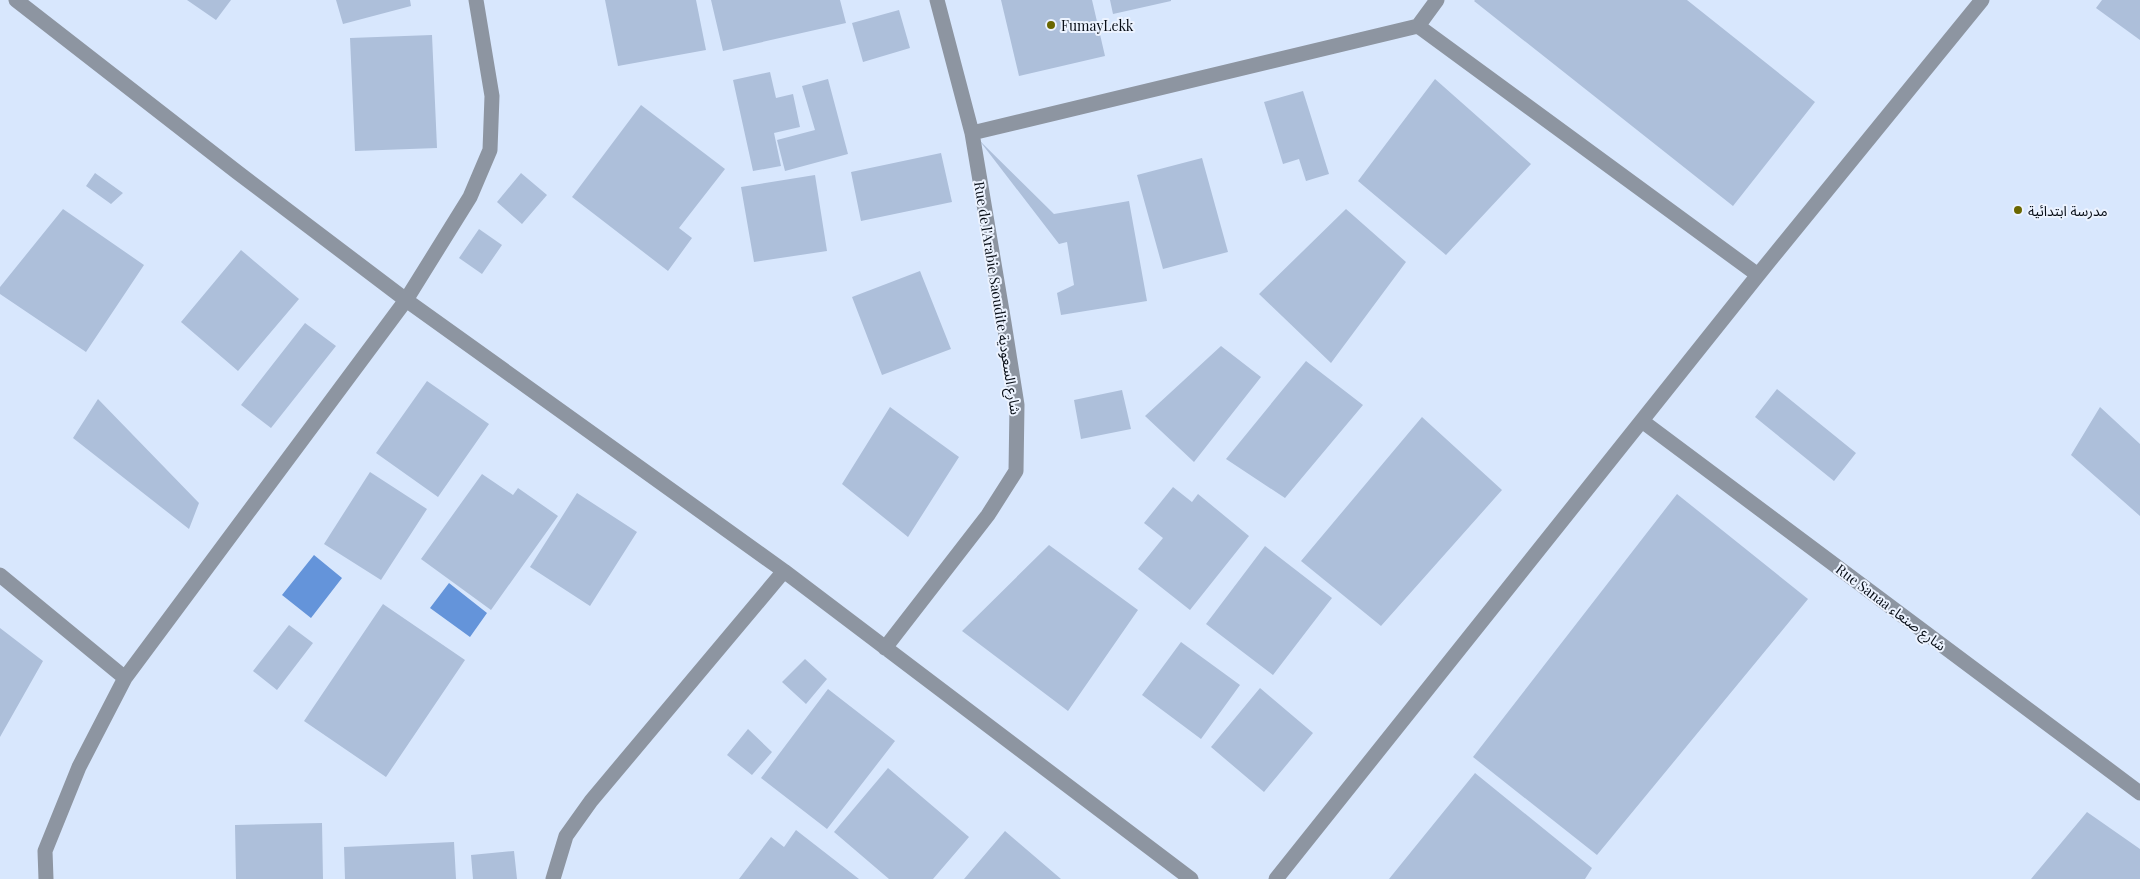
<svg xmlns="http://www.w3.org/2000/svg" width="2140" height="879" font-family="'Playfair Display','Noto Sans Arabic',serif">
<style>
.water{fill:#6494da}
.building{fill:#adbfda}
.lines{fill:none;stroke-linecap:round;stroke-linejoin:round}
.minor{stroke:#8d95a1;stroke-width:15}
.poi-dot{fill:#6a6700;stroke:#ecf3ff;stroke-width:2}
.labels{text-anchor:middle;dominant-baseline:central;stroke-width:4;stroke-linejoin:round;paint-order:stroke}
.poi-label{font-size:14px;fill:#080e17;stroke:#ecf3ff;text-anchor:start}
.street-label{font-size:14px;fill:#080e17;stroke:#ecf3ff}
</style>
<rect width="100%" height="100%" fill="#d8e7fd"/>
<path class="water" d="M314,555l28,23 -31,40 -29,-23z
M449,583l38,30 -17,24 -40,-29z"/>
<path class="building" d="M187,0h44l-15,20z
M336,0h74l1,6 -68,18z
M605,0h91l10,50 -88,16z
M711,0h129l6,23 -123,28z
M1001,0h91l13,56 -86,20z
M1110,0h61v1l-58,13z
M1475,0h212l128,102 -82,104 -259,-205z
M2102,0h38v40l-44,-32z
M899,10l11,38 -47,14 -11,-39z
M432,35l5,113 -82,3 -5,-113z
M770,72l6,26 17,-4 7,33 -26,6 7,33 -28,5 -20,-91z
M828,79l20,75 -63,17 -8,-31 38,-10 -13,-44z
M1435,79l96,85 -85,91 -88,-74z
M1303,91l26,83 -23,7 -7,-22 -16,5 -19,-62z
M641,105l84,64 -46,59 13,10 -24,33 -96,-74z
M979,140l75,74 75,-13 18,100 -86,14 -4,-22 17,-8 -7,-43 -8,2z
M941,153l11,49 -91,19 -10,-49z
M1202,158l26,94 -65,17 -26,-94z
M95,173l28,20 -12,11 -25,-18z
M521,173l26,22 -25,29 -25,-22z
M815,175l12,76 -73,11 -13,-75z
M63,209l81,56 -58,87 -86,-58v-7z
M1346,209l60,53 -75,101 -72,-69z
M479,229l23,16 -20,29 -23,-16z
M241,250l58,49 -61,72 -57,-49z
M920,271l31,78 -69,26 -30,-78z
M305,323l31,23 -65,82 -30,-23z
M1221,346l40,31 -67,85 -49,-46z
M1306,361l57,44 -78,93 -59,-39z
M427,381l62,43 -51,73 -62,-44z
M1777,389l79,64 -22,28 -79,-64z
M1122,390l9,39 -50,10 -7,-39z
M98,399l101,104 -10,26 -116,-91z
M890,407l69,50 -51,80 -66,-53z
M2100,407l40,37v72l-69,-61z
M1422,417l80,73 -121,136 -80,-65z
M370,472l57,37 -46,71 -57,-36z
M482,474l31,21 5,-7 40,28 -67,94 -70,-51z
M1173,487l19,15 6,-8 51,42 -59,74 -52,-41 25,-31 -19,-15z
M577,493l60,39 -47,74 -60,-39z
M1677,494l131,105 -211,256 -124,-98z
M1049,545l89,65 -70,101 -106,-80z
M1265,546l67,52 -59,77 -67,-51z
M383,604l82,56 -79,117 -82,-56z
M289,625l24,18 -36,47 -24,-19z
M0,628l43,33 -43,76z
M1181,642l59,43 -39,54 -59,-44z
M805,659l22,20 -21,25 -24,-22z
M1260,688l53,45 -49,59 -53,-45z
M828,689l67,52 -68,88 -66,-51z
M748,729l24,23 -20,23 -25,-20z
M888,768l81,69 -36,42h-44l-55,-47z
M1475,773l117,95 -7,11h-196z
M2087,812l53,37v30h-109z
M322,823l1,56h-87l-1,-54z
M796,830l63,49h-120l32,-42 13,10z
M1005,831l56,48h-97z
M454,842l2,37h-111l-1,-32z
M514,851l3,28h-44l-2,-24z"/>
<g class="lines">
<path class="minor" d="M16,0l221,172 169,128 378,271 407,308
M1418,26l340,249
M972,133l446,-107 19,-26
M1642,421l498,372
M0,575l125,103
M885,648l103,-133 28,-44 1,-66 -13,-82 -32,-190 -35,-133
M46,879l-1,-28 34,-84 46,-89 281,-378 64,-103 20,-47 2,-54 -16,-96
M553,879l13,-43 25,-35 193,-230
M1276,879l482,-604 224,-275"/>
</g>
<g class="poi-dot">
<circle cx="1051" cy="25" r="5"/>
<circle cx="2018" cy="210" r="5"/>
</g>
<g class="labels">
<g class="poi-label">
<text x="1061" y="25">FumayLekk</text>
<text x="2028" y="210">مدرسة ابتدائية</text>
</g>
<g class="street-label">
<text transform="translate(998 298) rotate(81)">Rue de l'Arabie Saoudite شارع السعودية</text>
<text transform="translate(1891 607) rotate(37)">Rue Sanaa شارع صنعاء</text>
</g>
</g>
</svg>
